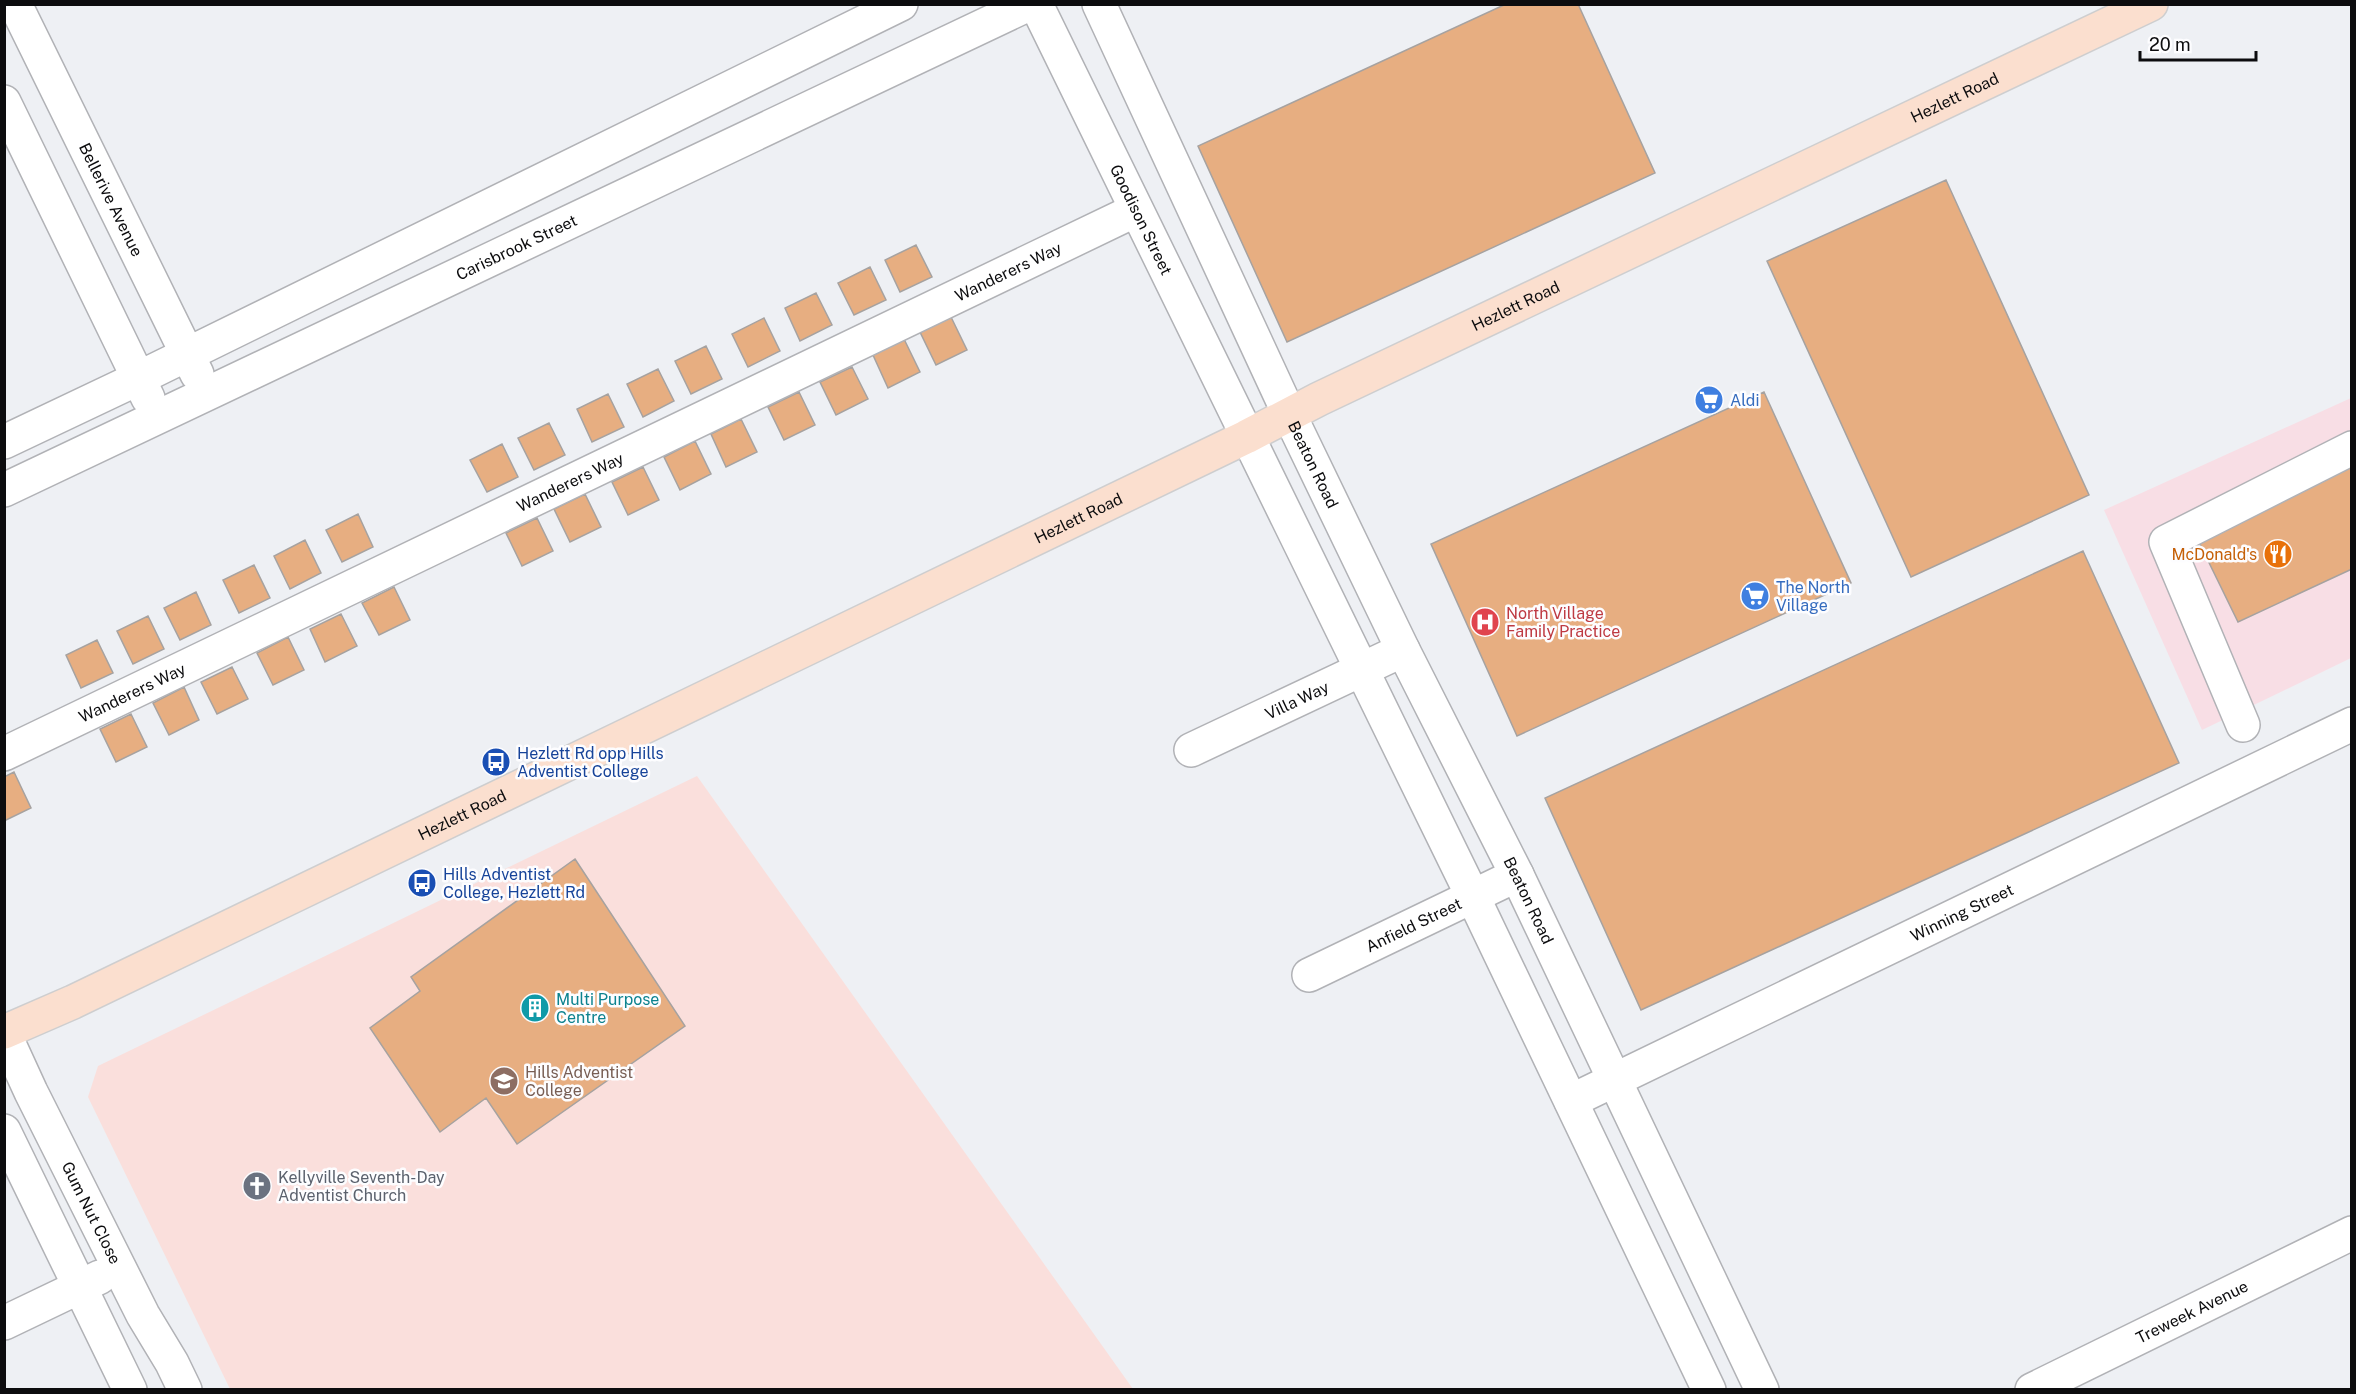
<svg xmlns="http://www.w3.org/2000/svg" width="2356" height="1394" font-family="'Public Sans',sans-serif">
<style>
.commercial{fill:#f8dee5}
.education{fill:#fadfdc}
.building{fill:#e7ae81;stroke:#a6a2a0;stroke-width:1.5}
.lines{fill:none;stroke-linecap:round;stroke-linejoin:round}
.minor-casing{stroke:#b1b2b6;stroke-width:36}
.major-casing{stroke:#cececf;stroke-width:36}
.minor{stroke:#fff;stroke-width:33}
.major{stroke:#fbdfcf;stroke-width:33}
.labels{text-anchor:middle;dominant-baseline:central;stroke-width:5;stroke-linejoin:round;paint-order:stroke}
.street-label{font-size:16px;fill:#0c0c0e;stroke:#fdfdff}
.shop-label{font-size:16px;fill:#366cbe;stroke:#fdfdff;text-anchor:start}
.food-label{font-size:16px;fill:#c56008;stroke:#fdfdff;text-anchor:end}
.health-label{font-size:16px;fill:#be3a42;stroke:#fdfdff;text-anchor:start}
.transit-label{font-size:16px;fill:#164399;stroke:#fdfdff;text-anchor:start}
.culture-label{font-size:16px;fill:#0d838f;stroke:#fdfdff;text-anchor:start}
.education-label{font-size:16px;fill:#785e54;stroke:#fdfdff;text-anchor:start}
.worship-label{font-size:16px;fill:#5b616d;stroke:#fdfdff;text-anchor:start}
</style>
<rect width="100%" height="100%" fill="#eef0f4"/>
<path class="commercial" d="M2351,398v260l-149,72 -98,-220z"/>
<path class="education" d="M697,776l436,613h-903l-142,-292 10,-31z"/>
<path class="building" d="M1506,4h72l77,169 -368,169 -89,-196z
M1946,180l143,315 -178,82 -144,-316z
M916,245l16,32 -32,15 -15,-32z
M870,267l16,33 -32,15 -16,-32z
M816,293l16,32 -32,16 -15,-33z
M951,317l16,33 -31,15 -16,-33z
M764,318l16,33 -32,16 -16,-33z
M904,339l16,33 -32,16 -15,-33z
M706,346l16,33 -31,15 -16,-33z
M852,367l16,32 -32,16 -16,-33z
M658,369l16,32 -31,16 -16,-33z
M799,392l16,33 -31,15 -16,-33z
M1764,392l87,191 -334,153 -86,-192z
M608,394l16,33 -32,15 -15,-33z
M741,419l16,33 -31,15 -15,-33z
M549,423l16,32 -31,15 -16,-32z
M695,441l16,33 -31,16 -16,-33z
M502,444l16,33 -31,15 -17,-32z
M2352,462v107l-114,53 -41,-84z
M643,467l16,33 -31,15 -16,-33z
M585,494l16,33 -31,15 -16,-33z
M358,514l15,33 -31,15 -16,-32z
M537,518l16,33 -31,15 -16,-33z
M305,540l16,33 -31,16 -16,-33z
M2083,551l96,212 -538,247 -96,-212z
M254,565l16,33 -31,15 -16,-33z
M394,587l16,33 -31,15 -17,-32z
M196,592l15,33 -31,15 -16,-32z
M341,614l16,32 -32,16 -15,-33z
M148,616l16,33 -31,15 -16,-33z
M288,637l16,33 -31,15 -16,-32z
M97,640l16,33 -32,15 -15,-33z
M232,667l16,32 -31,15 -16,-32z
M184,687l15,33 -30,15 -16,-32z
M131,714l16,33 -31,15 -16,-33z
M14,772l17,36 -27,13v-44z
M575,859l110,167 -168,118 -31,-46 -46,34 -70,-104 50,-37 -9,-14z"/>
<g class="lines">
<g class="minor-casing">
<g id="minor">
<path id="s1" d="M15,4l182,370"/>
<path id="s2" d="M1036,4l437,893 236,493"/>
<path id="s3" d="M1099,4l190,410 114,236 114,225 245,515"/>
<path d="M4,102l144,296"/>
<path d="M4,442l135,-64 762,-374"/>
<path id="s4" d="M4,490l1025,-486"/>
<path d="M2243,725l-77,-183 186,-94"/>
<path id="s5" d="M1191,750l212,-100"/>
<path id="s6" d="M4,754l1132,-544"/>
<path id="s7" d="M1309,975l208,-100"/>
<path id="s8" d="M4,1033l27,59 112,223 29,48 13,27"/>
<path id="s9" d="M1571,1101l781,-377"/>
<path d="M4,1131l126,259"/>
<path d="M4,1323l96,-46"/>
<path id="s10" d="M2032,1390l320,-157"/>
</g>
</g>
<g class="major-casing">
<g id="major">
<path id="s11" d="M4,1032l69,-30 1173,-565 73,-38 832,-395"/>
</g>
</g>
<use href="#minor" class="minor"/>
<use href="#major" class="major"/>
</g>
<defs>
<g id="supermarket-disc" transform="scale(1.5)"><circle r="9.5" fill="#3f7fe0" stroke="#fdfdff"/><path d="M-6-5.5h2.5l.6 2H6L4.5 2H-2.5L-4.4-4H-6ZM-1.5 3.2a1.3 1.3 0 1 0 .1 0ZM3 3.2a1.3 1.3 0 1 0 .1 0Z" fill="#fff"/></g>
<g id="restaurant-disc" transform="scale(1.5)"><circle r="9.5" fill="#e8710a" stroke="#fdfdff"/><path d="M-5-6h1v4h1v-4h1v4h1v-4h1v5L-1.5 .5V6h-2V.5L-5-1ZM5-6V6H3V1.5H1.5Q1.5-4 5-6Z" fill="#fff"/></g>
<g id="hospital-disc" transform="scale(1.5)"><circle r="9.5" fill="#e0444e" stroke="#fdfdff"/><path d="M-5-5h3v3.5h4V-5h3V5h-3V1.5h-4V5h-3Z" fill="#fff"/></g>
<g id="bus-disc" transform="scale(1.5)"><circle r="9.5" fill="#1a4fb4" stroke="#fdfdff"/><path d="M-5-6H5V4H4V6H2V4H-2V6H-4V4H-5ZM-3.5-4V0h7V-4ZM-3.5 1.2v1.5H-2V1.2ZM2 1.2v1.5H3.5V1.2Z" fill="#fff"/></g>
<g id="building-disc" transform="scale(1.5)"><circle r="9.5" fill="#0f9aa8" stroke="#fdfdff"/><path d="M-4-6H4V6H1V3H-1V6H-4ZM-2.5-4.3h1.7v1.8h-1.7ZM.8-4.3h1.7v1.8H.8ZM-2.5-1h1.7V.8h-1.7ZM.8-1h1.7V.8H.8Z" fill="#fff"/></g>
<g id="school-disc" transform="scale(1.5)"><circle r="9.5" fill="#8d6e63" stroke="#fdfdff"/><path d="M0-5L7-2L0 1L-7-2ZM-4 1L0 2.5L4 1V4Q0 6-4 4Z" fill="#fff"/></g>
<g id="church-disc" transform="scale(1.5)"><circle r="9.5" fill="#6b7280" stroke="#fdfdff"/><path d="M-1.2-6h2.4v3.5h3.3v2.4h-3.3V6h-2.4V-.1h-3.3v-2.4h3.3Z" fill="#fff"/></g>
</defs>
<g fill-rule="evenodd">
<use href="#supermarket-disc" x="1709" y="400"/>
<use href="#restaurant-disc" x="2278" y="554"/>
<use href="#supermarket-disc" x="1755" y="596"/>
<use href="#hospital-disc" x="1485" y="622"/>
<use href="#bus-disc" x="496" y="762"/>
<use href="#bus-disc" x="422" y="883"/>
<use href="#building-disc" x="535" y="1008"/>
<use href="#school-disc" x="504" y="1081"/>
<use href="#church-disc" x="257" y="1186"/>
</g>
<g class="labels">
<g class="street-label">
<text stroke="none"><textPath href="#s11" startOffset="2163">Hezlett Road</textPath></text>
<text stroke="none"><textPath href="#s1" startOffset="218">Bellerive Avenue</textPath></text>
<text stroke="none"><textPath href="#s2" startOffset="240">Goodison Street</textPath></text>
<text stroke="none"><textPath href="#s4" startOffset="567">Carisbrook Street</textPath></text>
<text stroke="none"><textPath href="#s6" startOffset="1114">Wanderers Way</textPath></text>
<text stroke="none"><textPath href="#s11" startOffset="1677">Hezlett Road</textPath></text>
<text stroke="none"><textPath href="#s3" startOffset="508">Beaton Road</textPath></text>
<text stroke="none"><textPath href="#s6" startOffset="628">Wanderers Way</textPath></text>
<text stroke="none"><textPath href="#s11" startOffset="1191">Hezlett Road</textPath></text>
<text stroke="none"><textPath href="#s6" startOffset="142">Wanderers Way</textPath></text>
<text stroke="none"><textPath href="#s5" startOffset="117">Villa Way</textPath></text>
<text stroke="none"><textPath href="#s11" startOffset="507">Hezlett Road</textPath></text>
<text stroke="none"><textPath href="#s3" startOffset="994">Beaton Road</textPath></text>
<text stroke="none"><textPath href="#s9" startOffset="434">Winning Street</textPath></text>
<text stroke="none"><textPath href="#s7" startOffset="116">Anfield Street</textPath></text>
<text stroke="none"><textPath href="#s8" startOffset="200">Gum Nut Close</textPath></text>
<text stroke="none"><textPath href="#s10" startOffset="178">Treweek Avenue</textPath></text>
</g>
<g class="shop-label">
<text x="1730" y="400">Aldi</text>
<text x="1776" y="587">The North<tspan x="1776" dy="18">Village</tspan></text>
</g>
<g class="food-label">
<text x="2257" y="554">McDonald's</text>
</g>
<g class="health-label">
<text x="1506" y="613">North Village<tspan x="1506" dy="18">Family Practice</tspan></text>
</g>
<g class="transit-label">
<text x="517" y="753">Hezlett Rd opp Hills<tspan x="517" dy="18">Adventist College</tspan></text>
<text x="443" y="874">Hills Adventist<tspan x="443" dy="18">College, Hezlett Rd</tspan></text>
</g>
<g class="culture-label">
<text x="556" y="999">Multi Purpose<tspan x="556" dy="18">Centre</tspan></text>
</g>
<g class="education-label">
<text x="525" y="1072">Hills Adventist<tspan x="525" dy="18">College</tspan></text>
</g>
<g class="worship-label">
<text x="278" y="1177">Kellyville Seventh-Day<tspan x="278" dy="18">Adventist Church</tspan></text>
</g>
</g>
<rect width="2356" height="1394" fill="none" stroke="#0c0c0e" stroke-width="12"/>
<path d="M2140 51v9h116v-9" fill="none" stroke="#0c0c0e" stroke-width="3"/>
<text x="2149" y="51" font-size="18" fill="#0c0c0e" stroke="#fdfdff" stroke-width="4.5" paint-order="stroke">20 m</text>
</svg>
